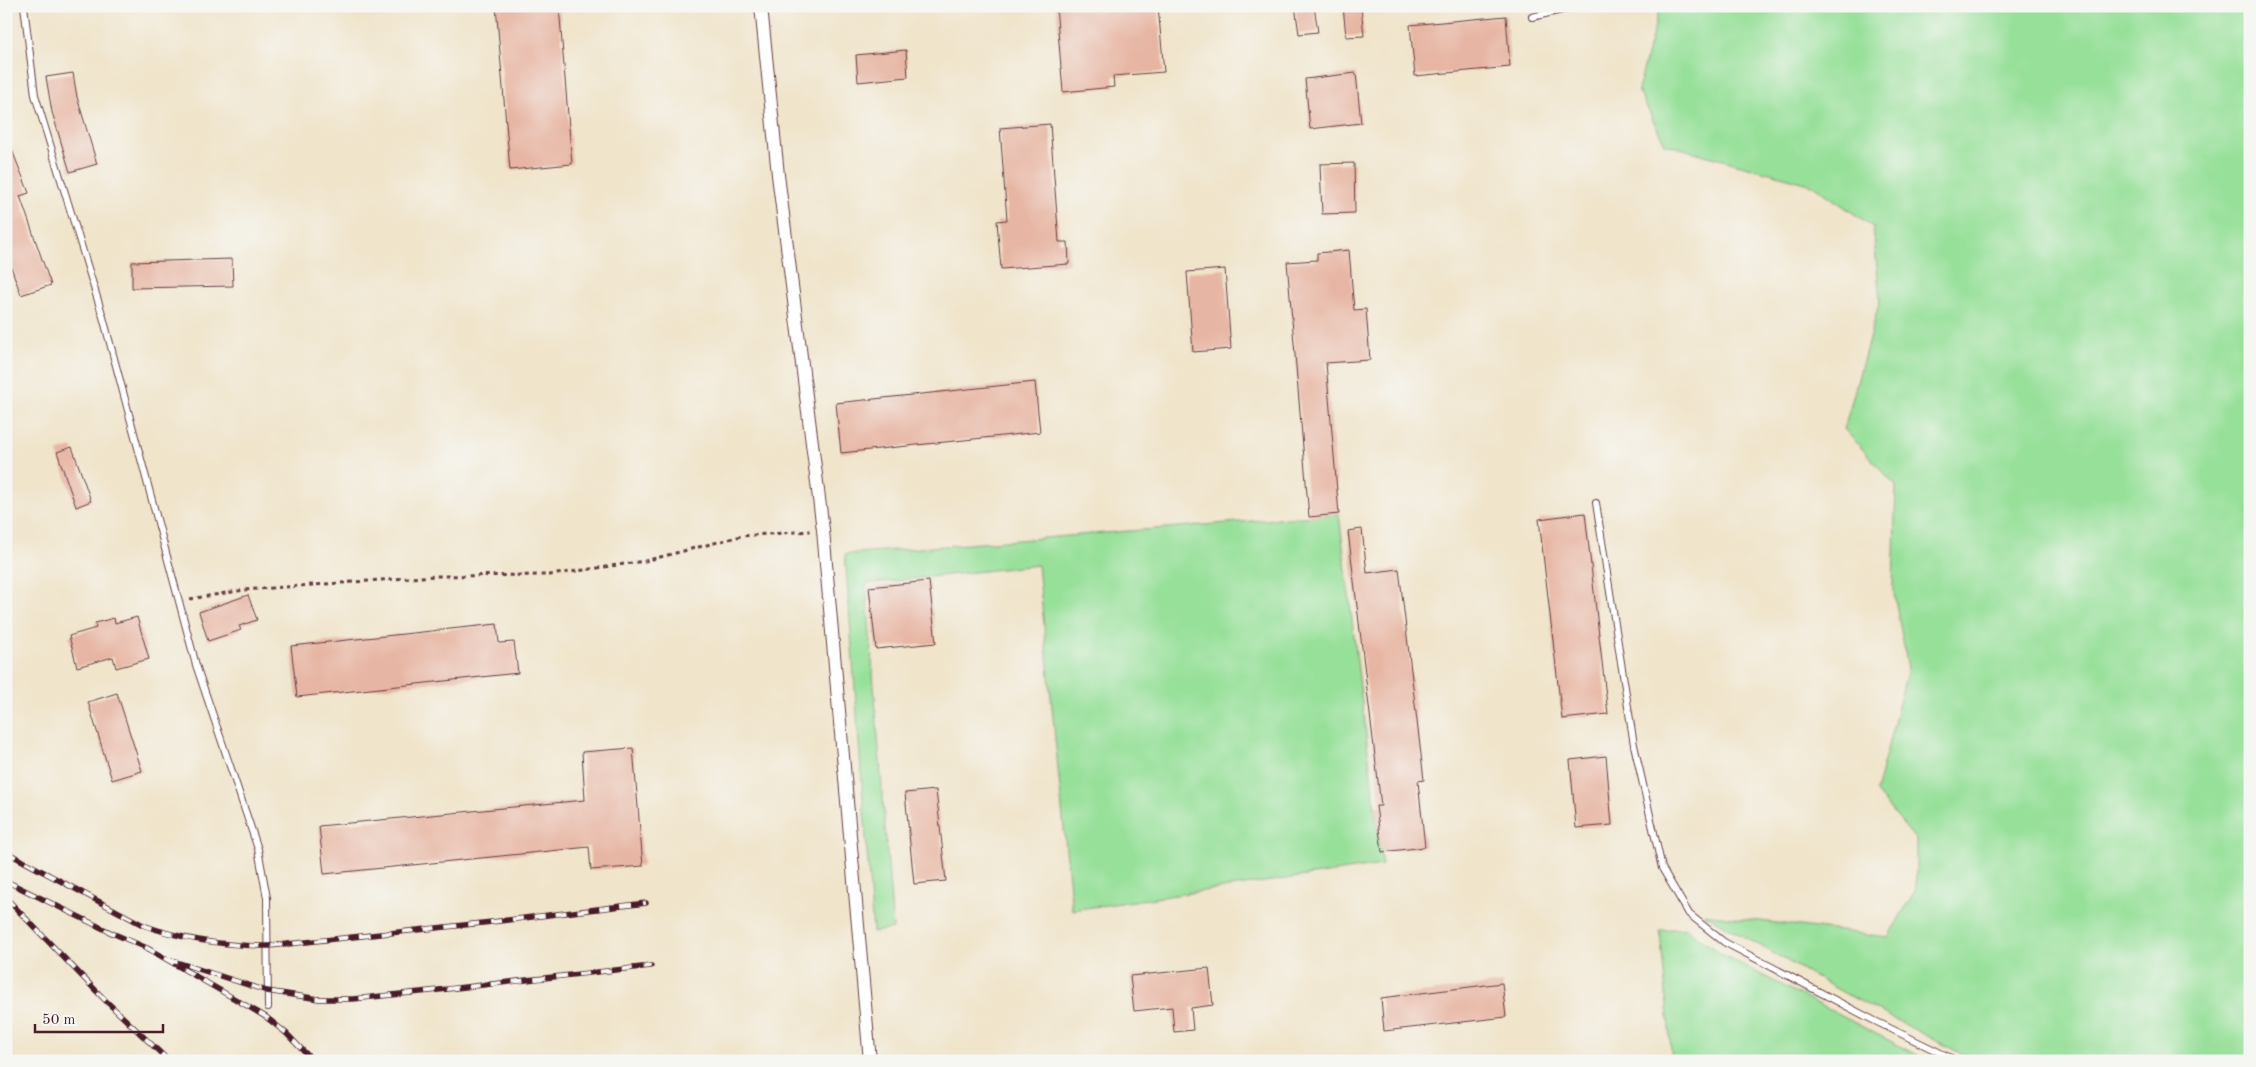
<svg xmlns="http://www.w3.org/2000/svg" width="2256" height="1067" font-family="'Old Standard TT',serif">
<style>
.green{fill:#97e09a;stroke:#708062}
.building{fill:#e7b5a3}
.lines{fill:none;stroke-linecap:round;stroke-linejoin:round}
.service-casing{stroke:#633d43;stroke-width:8}
.minor-casing{stroke:#633d43;stroke-width:14}
.path{stroke:#633d43;stroke-width:3;stroke-dasharray:4 4;stroke-linecap:butt}
.service{stroke:#fff;stroke-width:6}
.minor{stroke:#fff;stroke-width:12}
.rail-casing{stroke:#4a1f2b;stroke-width:5.5}
.rail{stroke:#f6f6f2;stroke-width:4;stroke-dasharray:11;stroke-linecap:butt}
</style>
<rect width="100%" height="100%" fill="#f6f6f2"/>
<filter id="ink" filterUnits="userSpaceOnUse"><feTurbulence type="fractalNoise" baseFrequency=".02" numOctaves="2"/><feDisplacementMap in="SourceGraphic" scale="10" xChannelSelector="R" yChannelSelector="G"/><feConvolveMatrix kernelMatrix="1 2 1 2 8 2 1 2 1" color-interpolation-filters="sRGB"/></filter>
<filter id="wash" filterUnits="userSpaceOnUse"><feTurbulence type="fractalNoise" baseFrequency=".0096" numOctaves="4" result="noise"/><feDisplacementMap in="SourceGraphic" scale="20" xChannelSelector="R" yChannelSelector="G"/><feGaussianBlur stdDeviation="1.12" result="paint"/><feColorMatrix in="noise" values="0 0 0 0 0 0 0 0 0 0 0 0 0 0 0 0 0 1.4 0 .05"/><feComposite in="paint" operator="in"/></filter>
<g filter="url(#wash)">
<rect width="100%" height="100%" fill="#f0e4ca"/>
<path class="green" d="M1660,6h590v1055h-269l-25,-10 -114,-59 -138,-78 184,23 28,-48v-49l-40,-48 32,-124 -15,-80 3,-102 -52,-57 36,-129 -7,-73 -60,-42 -148,-41 -27,-54z
M1339,514l43,351 -310,45 -34,-345 -172,19 27,345 -20,3 -28,-378z
M1686,928l35,26 208,107h-257l-12,-131z"/>
<g id="blocks">
<path class="building" d="M496,6h63l13,158 -62,6z
M1056,6h102l6,66 -51,4 1,11 -51,5z
M1295,6h19l4,26 -19,2z
M1343,6h18l3,30 -18,1z
M1506,16l4,51 -95,9 -5,-51z
M906,50l2,27 -50,5 -2,-27z
M73,73l4,24 20,67 -27,8 -18,-60 -6,-35z
M1356,73l5,50 -51,6 -5,-50z
M1050,124l9,118h9l1,22 -68,5 -4,-48 10,-1 -7,-92z
M6,135l23,58 -9,3 31,89 -30,10 -15,-42z
M1354,163l1,50 -33,1 -2,-50z
M1349,250l5,60 12,-1 4,51 -44,3 13,151 -30,3 -22,-255 30,-2v-7z
M232,259l1,27 -101,2v-26z
M1225,269l6,80 -38,3 -6,-80z
M1035,382l5,50 -199,21 -5,-50z
M72,447l19,54 -15,6 -19,-55z
M1585,513l23,201 -46,5 -23,-200z
M1362,529l5,44 32,-4 25,211 -6,1 7,66 -43,5 -6,-46h5l-33,-275z
M929,581l7,62 -60,6 -7,-62z
M248,595l9,25 -18,6 2,4 -33,11 -9,-29z
M137,617l12,42 -33,9 -3,-11 -36,10 -8,-31 27,-8 -1,-5 19,-5 1,5z
M497,624l2,19 15,-1 4,31 -221,24 -6,-51z
M117,693l25,78 -30,9 -24,-78z
M633,748l10,118 -52,4 -2,-23 -265,27 -5,-48 266,-26 -3,-48z
M1606,756l6,69 -36,3 -6,-68z
M936,790l10,91 -32,3 -9,-91z
M1209,968l4,37 -22,3 2,22 -19,2 -2,-25 -38,4 -4,-35z
M1502,983l4,34 -122,14 -3,-33z"/>
</g>
</g>
<g filter="url(#ink)">
<use href="#blocks" fill-opacity="0" stroke="#633d43" stroke-width="1"/>
<g class="lines">
<g class="service-casing">
<path id="service" d="M24,6l11,89 68,222 93,348 62,184 9,49 1,109
M1532,17l47,-11
M1596,503l38,242 28,123 27,46 35,28 149,78 84,41"/>
</g>
<g class="minor-casing">
<path id="minor" d="M761,6l17,169 45,355 47,531"/>
</g>
<path class="path" d="M190,599l54,-9 192,-14 114,-1 95,-14 96,-25 69,-5"/>
<use href="#service" class="service"/>
<use href="#minor" class="minor"/>
<g class="rail-casing">
<path id="rail" d="M6,852l137,73c41,15 82,21 126,21l223,-24 154,-19
M6,881l106,52 35,15 119,69 20,16 27,28
M6,898l100,103 63,60
M167,959l100,32 52,8h34l77,-8 221,-25"/>
</g>
<use href="#rail" class="rail"/>
</g>
</g>
<rect width="2256" height="1067" fill="none" stroke="#f6f6f2" stroke-width="25"/>
<path d="M35 1024v8h128v-8" fill="none" stroke="#4a1f2b" stroke-width="2.5"/>
<text x="42" y="1024" font-size="15" fill="#4a1f2b" stroke="#f6f6f2" stroke-width="4" paint-order="stroke">50 m</text>
</svg>
